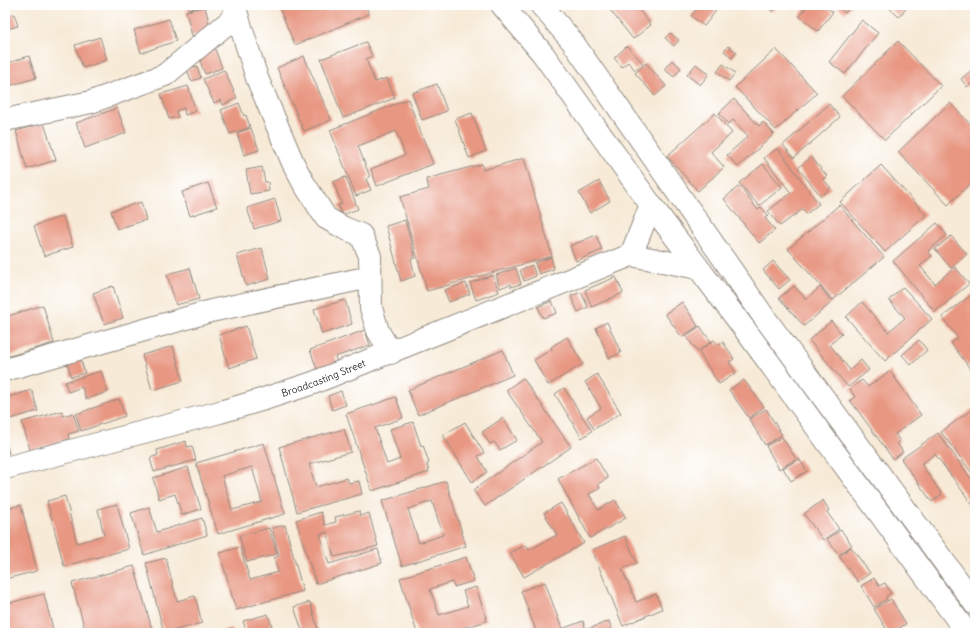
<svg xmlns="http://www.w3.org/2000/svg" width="980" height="638" font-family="Delius,sans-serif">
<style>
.building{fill:#e89782;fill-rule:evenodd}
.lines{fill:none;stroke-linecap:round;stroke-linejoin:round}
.minor-casing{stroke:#918a81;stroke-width:24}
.highway-casing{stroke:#918a81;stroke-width:24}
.minor{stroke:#fff;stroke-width:22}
.highway{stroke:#fff;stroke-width:22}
.labels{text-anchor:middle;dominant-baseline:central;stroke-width:3.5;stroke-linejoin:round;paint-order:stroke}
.street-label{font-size:10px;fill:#2b2b2b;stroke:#fff}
</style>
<rect width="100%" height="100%" fill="#fff"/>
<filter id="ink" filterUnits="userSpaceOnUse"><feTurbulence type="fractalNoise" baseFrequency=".025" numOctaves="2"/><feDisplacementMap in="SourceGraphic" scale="8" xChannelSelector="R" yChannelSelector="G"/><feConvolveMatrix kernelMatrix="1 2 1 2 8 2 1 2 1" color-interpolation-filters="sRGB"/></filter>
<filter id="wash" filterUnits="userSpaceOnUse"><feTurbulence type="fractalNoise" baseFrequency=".012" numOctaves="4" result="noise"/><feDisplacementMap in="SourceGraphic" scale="16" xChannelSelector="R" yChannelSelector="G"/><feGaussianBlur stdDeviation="0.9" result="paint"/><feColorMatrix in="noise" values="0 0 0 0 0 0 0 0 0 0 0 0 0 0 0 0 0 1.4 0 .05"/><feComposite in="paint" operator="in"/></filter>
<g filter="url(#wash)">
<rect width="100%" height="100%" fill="#f7ead7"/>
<g id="blocks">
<path class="building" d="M188,5h16l-15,5z
M278,5h87l4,9 -74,31z
M606,5h29l16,20 -18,14z
M700,5h9l7,6 -12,15 -13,-10z
M764,5h14l-5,7z
M808,5h15l10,7 -15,19 -19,-15z
M836,5h16l-7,8z
M886,5h23l-10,12z
M205,7l6,23 -19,6 -6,-25z
M14,14l4,12 -12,3 -1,-13z
M169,19l7,22 -35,12 -7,-23z
M862,20l16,13 -33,41 -16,-12z
M670,33l9,7 -5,6 -9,-8z
M100,37l7,23 -24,8 -8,-23z
M898,41l43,45 -56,54 -43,-44z
M366,42l6,14 -6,3 9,23 12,-4 8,20 -52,20 -22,-59z
M627,46l16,17 -8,7 -7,-8 -6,5 -8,-9z
M728,46l9,6 -5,6 -8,-7z
M215,49l7,19 -17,6 -7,-18z
M776,49l41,44 -41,37 -41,-43z
M29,56l7,22 -31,9v-23z
M304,56l27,64 -27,11 -27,-63z
M672,60l9,8 -7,9 -10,-8z
M646,63l20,23 -11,10 -20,-23z
M696,64l13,10 -9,11 -13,-10z
M723,64l12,9 -6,8 -12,-9z
M197,66l4,12 -10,3 -4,-12z
M975,67v13l-8,7 -6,-8z
M224,70l13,28 -14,7 -2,-5 -7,3 -11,-24z
M437,84l10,27 -25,9 -10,-27z
M188,86l8,25 -11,4 -1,-7 -8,3 2,6 -9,2 -8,-25z
M408,99l25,65 -56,22 -6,-17 34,-14 -9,-24 -38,15 12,31 -4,2 5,11 -15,6 -26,-66z
M734,99l25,27 4,-4 11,12 -36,33 -11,-12 21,-19 -15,-16 -5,4 -9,-11z
M239,103l5,13 2,-1 4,12 -20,7 -9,-24z
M950,103l25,26v50l-27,26 -50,-53z
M829,104l11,13 -46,41 -11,-13z
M117,108l9,25 -41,15 -9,-25z
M472,113l14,38 -17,7 -14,-39z
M715,113l17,20 -21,19 13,15 -26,24 -31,-35z
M44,123l12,37 -29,9 -11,-38z
M251,128l8,22 -15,5 -7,-22z
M778,148l41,56 -13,10 -3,-5 -23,17 -12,-15 23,-18 -27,-35z
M811,157l16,19 -4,3 8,9 -10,8 -23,-28z
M524,158l28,98 -125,35 -27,-94 29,-8 -3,-10 56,-15 1,6z
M763,164l19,23 -23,19 -20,-23z
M881,165l45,50 -41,37 -45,-50z
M262,167l3,15h3l1,9 -19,3 -4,-24z
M346,177l12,32 -16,6 -4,-10 4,-1 -9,-22z
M599,181l11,20 -20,12 -11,-20z
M208,183l9,24 -27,9 -8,-24z
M739,186l19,24 3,-3 7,8 -3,3 10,12 -16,13 -35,-44z
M275,199l6,22 -27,8 -7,-21z
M141,202l5,18 -29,9 -6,-18z
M839,205l45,52 -51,43 -45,-51z
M63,216l10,31 -29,9 -10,-30z
M405,220l10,38 -4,1 4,17 -14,5 -15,-55z
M937,223l10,12 -19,16 4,5 -12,10 15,18 20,-17 14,17 -34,28 -42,-51z
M596,235l6,15 -26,11 -6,-15z
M951,236l16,18 -16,14 -16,-19z
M262,248l8,31 -24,7 -9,-31z
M551,257l3,12 -15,5 -4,-11z
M773,261l17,19 -11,9 -16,-19z
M532,265l4,11 -12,5 -4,-11z
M190,268l9,31 -23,6 -9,-31z
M516,268l5,16 -10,3v-3l-11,4 -4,-13z
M493,275l6,17 -23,8 -6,-17z
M616,277l7,16 -31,14 -7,-17z
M466,283l4,11 -21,8 -5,-12z
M113,286l10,32 -19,6 -11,-31z
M794,286l12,13 14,-12 12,15 -28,24 -25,-28z
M903,287l29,32 -47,42 -39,-44 16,-15 26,30 17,-14 -16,-18z
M581,292l7,15 -10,5 -7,-16z
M975,292v83l-24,-32 7,-5 -16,-21z
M345,300l7,24 -30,10 -8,-25z
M552,301l5,12 -14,5 -5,-11z
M682,302l16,24 -16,11 -17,-23z
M43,305l11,38 -48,14 -1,-4v-36z
M831,321l11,13 -12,11 20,25 11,-10 8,10 -21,17 -39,-47z
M607,322l14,31 -12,5 -13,-30z
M246,326l10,33 -27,9 -10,-33z
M700,326l11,16 -11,8 14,-10 4,5 5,-3 11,17 -5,3 7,11 -17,11 -21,-33h-1l-11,-15z
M365,330l5,15 -35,12 2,5 -20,7 -7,-19z
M567,337l16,27 -35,21 -14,-25 18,-11 -1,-2z
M919,340l8,10 -16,15 -9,-10z
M173,346l10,35 -31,9 -10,-35z
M503,350l10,25 -95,40 -10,-25z
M80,358l5,15 -14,4 -4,-15z
M101,371l7,21 -22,7 -4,-12 -14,5 -3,-10z
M890,371l31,44 -26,19 5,7 -3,2 6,9 -10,7 -43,-59 5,-3 -5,-8 12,-9 6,7z
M597,374l24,39 -27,16 -7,-12 14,-9 -16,-26z
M523,378l48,69 -86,59 -12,-16 69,-48 -36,-52z
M744,380l20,27 -15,11 -20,-28z
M564,388l28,43 -10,7 -27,-44z
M32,390l6,21 -28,8 -5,-17v-4z
M341,391l5,14 -14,5 -4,-14z
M396,397l7,21 -28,10 12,36 13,-5 -10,-30 23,-7 8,24 2,-1 6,18 -2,1 2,8 -57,19 -26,-77z
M119,399l6,17 -44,15 -5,-17z
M975,407l-1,32 1,38 -34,-45z
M766,409l16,26 -17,10 -16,-26z
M62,411l1,5 10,-3 6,18 -11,3 1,5 -39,11 -8,-28z
M503,418l14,22 -17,10 -6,-8 -4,2 -8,-12z
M465,422l19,31 -6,3 9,16 -15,10 -29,-47z
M344,429l7,23 -42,12 7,23 31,-9 2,5 10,-2 3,13 -65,18 -18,-65z
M938,433l37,51v24l-40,-54 -14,10 21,30 -10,8 -31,-43z
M782,437l14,22 -17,10 -13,-23z
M5,438l4,15 -4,1z
M186,441l1,6 5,-1 4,14 -42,12 -4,-14 8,-3 -1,-5z
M264,443l21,71 -67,20 -22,-71zM252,467l10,35 -30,8 -10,-34z
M596,458l12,20 -10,6 2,4 -11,6 9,16 17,-10 11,18 -36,20 -32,-59z
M799,459l8,12 -16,10 -8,-13z
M188,467l13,42 -19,6 -7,-21 -16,5 -6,-21z
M446,481l20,65 -64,20 -20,-65zM432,501l11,34 -24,8 -11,-34z
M65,496l12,47 27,-8 -6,-26 19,-5 12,45 -65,17 -17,-65z
M823,500l6,10 -2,2 12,17 -16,11 -19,-26z
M561,503l23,40 -60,34 -14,-24 16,-8 3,5 28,-15 -13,-22z
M21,505l16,66 -32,8v-70z
M149,507l8,25 45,-14 5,17 -63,20 -13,-42z
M359,511l1,5 9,-3 9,33 -44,11 -7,-25 -7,2 9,30 49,-15 4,14 -66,21 -20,-64 25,-8 4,13 11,-3 -1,-5z
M285,525l18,66 -67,19 -16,-57 20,-6 10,33 28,-8 -4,-14 5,-2 -7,-28z
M269,528l8,26 -30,8 -8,-26z
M841,530l11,15 -13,10 -12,-16z
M625,536l12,27 -15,6 14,33 20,-8 6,15 -39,17 -31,-76z
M851,547l19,26 -12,9 -19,-26z
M466,557l8,24 -20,6 -2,-5 -22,7 9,26 29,-9 -5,-15 13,-4 11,34 -24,7 1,5h-47l-17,-55z
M166,558l11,43 18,-5 7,27 -38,10 -18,-70z
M134,566l19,67h-67l-14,-50z
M874,578l5,8 6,-3 6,10 -5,4 1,2 -13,8 -13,-21z
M545,582l17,47 21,-8 3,9 23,-9 3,9 -7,3h-68l-16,-42z
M44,594l10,39h-49v-29z
M891,599l15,25 -15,9h-2l-15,-24z
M310,602l9,31h-16l-9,-26z
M268,614l6,19h-27l-4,-12z
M232,628l2,5h-18z"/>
</g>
</g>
<g filter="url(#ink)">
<use href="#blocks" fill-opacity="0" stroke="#918a81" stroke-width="1"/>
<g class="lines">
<g class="minor-casing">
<g id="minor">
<path d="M234,5l23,73 36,85 10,19 23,36 18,10 17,7 9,21 1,52 7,23 13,22"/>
<path d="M5,120l86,-18 74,-27 72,-60"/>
<path d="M631,255l20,-50"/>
<path d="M5,370l206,-59 159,-34"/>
<path id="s1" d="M5,468l215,-56 41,-12 52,-17 318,-128 67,13"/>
</g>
</g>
<g class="highway-casing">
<path id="highway" d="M502,5l41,49 108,151 95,126 221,302
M541,5l31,36 190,273 213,290"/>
</g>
<use href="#minor" class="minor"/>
<use href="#highway" class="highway"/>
</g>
</g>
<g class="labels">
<g class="street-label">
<text stroke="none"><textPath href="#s1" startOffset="331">Broadcasting Street</textPath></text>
</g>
</g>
<rect width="980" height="638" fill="none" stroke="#fff" stroke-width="20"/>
</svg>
